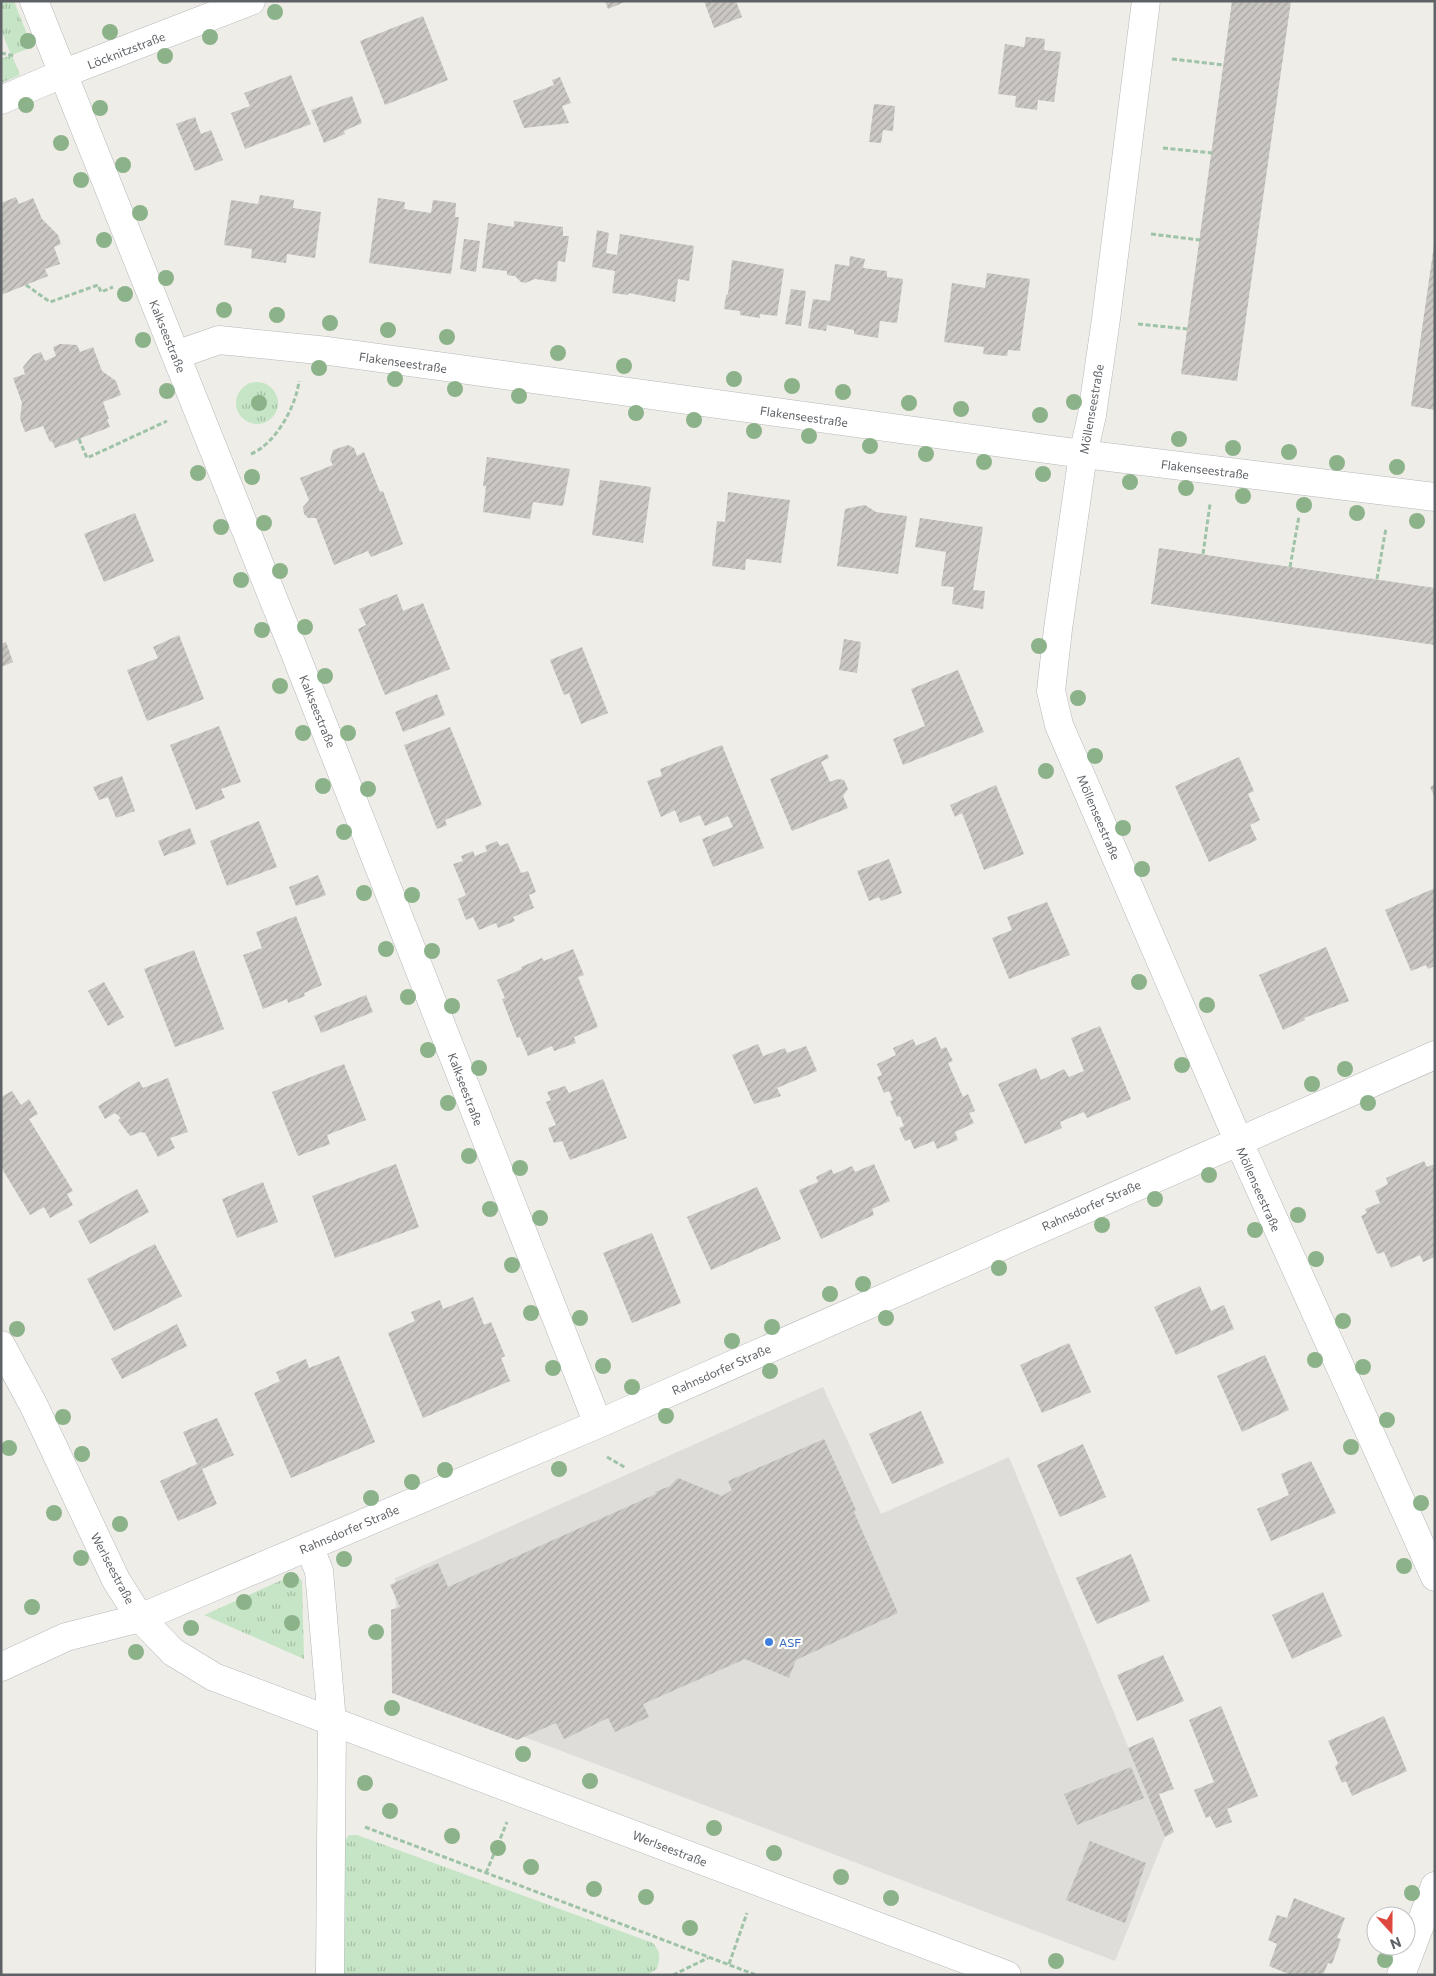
<svg xmlns="http://www.w3.org/2000/svg" width="1436" height="1976" font-family="Commissioner,sans-serif">
<style>
.industrial{fill:#deddd9}
.grass{fill:url(#grass-tufts)}
.building{fill:url(#building-hatch)}
.lines{fill:none;stroke-linecap:round;stroke-linejoin:round}
.minor-casing{stroke:#b4b7ba;stroke-width:29}
.path{stroke:#9ec3a8;stroke-width:3;stroke-dasharray:5 2.5;stroke-linecap:butt}
.minor{stroke:#fff;stroke-width:28}
.tree{fill:#8cb28a}
.shop-dot{fill:#3f7fe0;stroke:#fff;stroke-width:2}
.labels{text-anchor:middle;dominant-baseline:central;stroke-width:4.5;stroke-linejoin:round;paint-order:stroke}
.street-label{font-size:12px;fill:#5e6266;stroke:#fff}
.shop-label{font-size:12px;fill:#366cbe;stroke:#fff;text-anchor:start}
</style>
<defs>
<pattern id="grass-tufts" width="24" height="20" patternUnits="userSpaceOnUse" patternTransform="scale(1.25)"><rect width="24" height="20" fill="#c6e5c6"/><path d="M3 7l-1-3M5 7V3M7 7l1-3M15 17l-1-3M17 17v-4M19 17l1-3" fill="none" stroke="#a4bda5"/></pattern>
<pattern id="building-hatch" width="6" height="6" patternUnits="userSpaceOnUse" patternTransform="scale(1.25)"><rect width="6" height="6" fill="#cbc8c4"/><path d="M-1 1l2-2M0 6l6-6M5 7l2-2" fill="none" stroke="#a8a6a3"/></pattern>
</defs>
<rect width="100%" height="100%" fill="#efede7"/>
<path class="industrial" d="M823,1387l58,127 128,-57 156,380 -50,124 -717,-272 -3,-111z"/>
<path class="grass" d="M1,1h13l18,46 -20,8 8,20 -19,8v-24l10,-4 -10,-25z
M236 403a21 21 0 1 1 42 0a21 21 0 1 1-42 0Z
M291,1576l7,1 4,4 2,78 -100,-44z
M349,1835h8l296,108c8,9 7,15 4,26l-10,6h-303v-134z"/>
<path class="building" d="M605,1h22l-19,8z
M704,1h32l6,16 -28,11z
M1232,1h59l-54,380 -56,-7z
M423,16l25,64 -63,25 -25,-64z
M1026,37l19,2 -1,11 17,2 -7,50 -16,-2 -1,10 -22,-3 1,-11 -18,-2 7,-50 19,3z
M291,75l20,49 -66,25 -14,-36 19,-7 -6,-13z
M560,77l11,26 -9,3 7,17 -45,5 -11,-27 41,-16 -2,-5z
M352,96l10,27 -18,8 1,3 -21,9 -13,-33z
M874,104l21,2 -2,25 -10,-1 -2,13 -12,-1z
M195,117l6,17 10,-4 12,30 -28,11 -19,-47z
M260,195l34,5 -1,8 28,4 -6,46 -28,-4 -1,9 -35,-5 1,-9 -28,-4 7,-45 27,4z
M16,197l3,7 14,-6 9,21 16,16 3,9 -7,3 6,17 -15,5 3,7 -47,19v-92z
M378,198l27,4 -1,7 27,4 2,-13 23,3 -1,14h4l-8,57 -82,-11z
M514,221l49,6v9h6l-4,26 -7,-1 -2,21 -21,-3 -10,4 -4,-1 -6,-6 -8,-1v-4l-25,-3 6,-45 26,4z
M597,230l12,3 -3,20 11,2 3,-21 74,12 -5,35 -11,-2 -3,23 -46,-9 -1,2 -16,-2 3,-22 -23,-4z
M464,239l16,2 -4,31 -16,-3z
M1434,245h1v165l-24,-4z
M850,256l15,3 -2,9 24,3v6l16,2 -6,44 -17,-2 -2,17 -24,-4v-4l-27,-5 -1,6 -18,-3 5,-29 17,2 5,-37 14,2z
M732,260l52,9 -7,47 -17,-2v4l-20,-3v-4l-16,-2 2,-14 2,-1z
M987,273l43,6 -10,72 -12,-1 -1,6 -24,-2 1,-7 -40,-5 8,-59 33,5z
M791,289l15,2 -5,35 -16,-2z
M60,344l17,1 3,7 13,-5 9,24 14,10 5,14 -18,7 6,17h-2l3,8 -55,21 -3,-7 -2,1 -7,-16 -18,6 -5,-13 2,-16 -9,-25 12,-4 -2,-7 10,-12 8,-3 4,9 11,-5 -3,-9z
M348,445l6,3 3,8 7,-4 16,40 3,-1 20,53 -32,13 -3,-6 -34,14 -18,-47h-8l-4,-4 -1,-7 6,-7 -9,-22 33,-13 -3,-5 3,-10z
M487,457l83,12 -7,37 -30,-4 -3,17 -47,-7 3,-26h-3z
M600,480l51,7 -8,56 -51,-8z
M728,492l62,8 -9,63 -35,-4 -1,11 -33,-4 5,-45 8,1z
M865,505l11,7 31,4 -9,58 -61,-8 8,-57z
M135,513l19,48 -50,21 -20,-48z
M920,518l63,9 -10,63 12,1 -2,18 -31,-5 2,-17 -13,-1 5,-34 -31,-5z
M1159,548l276,40v57l-284,-41z
M397,594l6,17 20,-8 27,66 -65,26 -27,-66 8,-4 -7,-16z
M179,635l25,64 -57,22 -20,-51 31,-12 -5,-11z
M844,639l17,3 -4,31 -18,-3z
M6,642l7,20 -12,5v-23z
M582,647l26,66 -27,11 -12,-31 -5,2 -14,-35z
M958,670l26,62 -81,33 -10,-26 32,-13 -14,-37z
M437,694l8,21 -42,17 -8,-20z
M219,726l22,56 -20,7 4,9 -29,12 -26,-65z
M450,727l32,78 -37,15 2,5 -10,4 -33,-84z
M722,745l42,103 -51,19 -11,-28 31,-12 -5,-11 -23,10 -5,-11 -20,8 -5,-13 -14,7 -14,-36 15,-5 -2,-7z
M827,754l2,4 -8,4 9,20 7,-3 7,1 4,9 -5,7 5,12 -56,23 -22,-52z
M1239,757l15,34 -6,3 12,26 -10,5 7,15 -48,22 -34,-76z
M122,776l13,35 -19,7 -8,-21 -9,3 -6,-13z
M1435,784v14l-5,-11z
M996,785l28,69 -40,16 -22,-57 -7,4 -5,-12z
M259,821l18,46 -50,19 -17,-45z
M190,828l6,16 -32,12 -6,-15z
M497,841l3,5 8,-3 13,30 7,-2 8,21 -7,3 5,13 -21,9 2,4 -17,7 -2,-5 -17,7 -6,-13 -7,3 -8,-21 8,-4 -13,-31 10,-3 -2,-5 12,-5 2,5 12,-5 -2,-5z
M889,859l13,34 -21,8 -2,-4 -10,4 -12,-30z
M318,875l8,20 -30,11 -7,-19z
M1435,888v78l-7,3 -2,-4 -15,6 -26,-61z
M1047,902l23,53 -61,24 -17,-41 20,-8 -5,-13z
M296,916l26,69 -18,8 1,3 -17,7 -1,-4 -24,10 -20,-54 19,-7 -6,-16z
M1326,947l23,54 -45,17 1,2 -22,10 -24,-55z
M573,949l11,26 -6,2 20,50 -24,10 2,6 -22,8 -2,-5 -24,10 -8,-19 -3,1 -15,-39 3,-1 -8,-18 25,-11 -1,-2 21,-9 2,3z
M194,950l30,79 -49,18 -31,-78z
M104,982l20,35 -16,9 -20,-35z
M366,995l7,17 -52,21 -7,-17z
M1100,1026l31,73 -44,19 -3,-6 -24,10 2,6 -37,16 -27,-60 38,-16 5,12 23,-11 5,8 15,-6 -13,-33z
M936,1037l5,12 5,-2 7,14 -5,2 15,34 5,-3 7,17 -6,2 5,10 -19,9 3,8 -21,9 -3,-8 -20,8 -4,-10 -5,2 -6,-13 5,-2 -4,-10 -3,1 -7,-16 3,-1 -4,-9 -5,2 -7,-16 5,-2 -5,-11 19,-9 -3,-7 20,-9 3,7z
M758,1044l5,12 22,-8 2,5 19,-7 11,25 -40,17 4,8 -27,8 -22,-49z
M344,1064l22,56 -39,15 3,9 -32,12 -26,-64z
M168,1078l20,54 -18,6 5,10 -17,9 -13,-24 -4,-1 -11,4 -12,-16 3,-2 -6,-5 -10,6 -7,-13 41,-25 4,7z
M603,1079l24,59 -57,22 -8,-19 -8,2 -6,-15 8,-3 -10,-23 5,-2 -4,-8 18,-6 4,7z
M12,1091l9,14 8,-6 9,15 -9,5 44,72 -6,3 6,11 -23,13 -6,-11 -14,8 -29,-48v-70z
M1424,1161l3,6 8,-3v93l-12,5 -3,-7 -29,13 -7,-16 -7,2 -16,-38 6,-3 -2,-4 15,-6 -5,-12 13,-7 -2,-6z
M396,1164l23,63 -84,31 -23,-62z
M874,1164l16,37 -18,8 2,6 -53,24 -22,-49 19,-8 -2,-5 15,-8 3,5 18,-8 3,6z
M263,1182l15,40 -41,16 -15,-39z
M757,1187l24,52 -70,31 -24,-53z
M137,1189l12,23 -59,32 -12,-23z
M652,1233l29,70 -49,20 -29,-70z
M155,1244l27,52 -68,35 -27,-52z
M1200,1286l11,25 13,-6 10,24 -58,26 -22,-48z
M473,1297l11,28 7,-3 14,34 -4,2 9,23 -87,37 -35,-85 27,-12 -4,-9 29,-12 3,9z
M177,1324l10,22 -65,33 -11,-20z
M1069,1343l22,49 -49,21 -22,-48z
M1265,1355l24,55 -47,22 -25,-56z
M339,1356l36,86 -84,36 -37,-85 26,-12 -4,-9 30,-13 3,9z
M921,1411l23,52 -52,21 -23,-50z
M217,1418l17,37 -32,14 15,35 -39,17 -18,-40 37,-17 -14,-32z
M824,1439l32,71 -2,2 44,101 -102,47 -7,18 -44,-19 -102,45 6,13 -34,15 -7,-14 -44,21 -8,-16 -39,17 -125,-47 -1,-83 9,-3 -10,-22 48,-22 10,24 208,-93 -1,-2 15,-6 8,-8 44,18 10,-6 -4,-9z
M1083,1444l23,53 -46,20 -23,-52z
M1311,1461l25,52 -65,28 -14,-32 32,-14 -8,-21z
M1131,1554l19,47 -53,23 -21,-46z
M1323,1592l19,44 -50,23 -20,-44z
M1163,1655l21,46 -47,20 -20,-46z
M1221,1706l37,90 -31,13 5,13 -16,6 -6,-12 -4,2 -12,-28 20,-8 -25,-62z
M1384,1716l23,55 -55,25 -6,-15 -4,2 -7,-16 3,-4 -10,-22z
M1153,1737l21,52 -15,5 15,38 -9,5 -37,-89z
M1131,1767l13,31 -67,27 -13,-31z
M1090,1841l56,22 -21,60 -59,-23z
M1294,1898l51,20 -8,20 4,1 -9,25 -4,-1 -5,12h-32l-22,-9 8,-22 -9,-4 9,-25 10,3z"/>
<g class="lines">
<g class="minor-casing">
<path id="minor" d="M34,1l259,647 305,776
M1146,1l-40,318 -14,96 -9,39 -25,175 -7,62 8,34 179,415 197,437
M1,100l61,-26 189,-73
M176,355l43,-15 109,11 755,103 352,43
M1,1345l33,61 82,174 24,38 33,34 41,25 793,298
M309,1546l10,25 13,151 -2,253
M1,1667l65,-30 74,-19 458,-194 837,-369
M1401,1975l34,-89"/>
</g>
<path class="path" d="M1,53l14,3
M1172,59l52,6
M1163,148l49,5
M1151,234l49,6
M26,285l24,17 48,-17 3,7 12,-5
M1138,324l49,5
M79,439l8,19 80,-37
M251,454c24,-10 45,-47 48,-73
M1203,554l7,-50
M1290,567l9,-51
M1377,579l9,-51
M607,1457l19,11
M365,1827l391,148
M486,1873l21,-51
M729,1964l18,-51
M673,1975l35,-17"/>
<use href="#minor" class="minor"/>
</g>
<g class="tree">
<circle cx="275" cy="12" r="8"/>
<circle cx="110" cy="32" r="8"/>
<circle cx="210" cy="37" r="8"/>
<circle cx="28" cy="41" r="8"/>
<circle cx="165" cy="56" r="8"/>
<circle cx="26" cy="105" r="8"/>
<circle cx="100" cy="108" r="8"/>
<circle cx="61" cy="143" r="8"/>
<circle cx="123" cy="165" r="8"/>
<circle cx="81" cy="180" r="8"/>
<circle cx="140" cy="213" r="8"/>
<circle cx="104" cy="240" r="8"/>
<circle cx="166" cy="278" r="8"/>
<circle cx="125" cy="294" r="8"/>
<circle cx="224" cy="310" r="8"/>
<circle cx="277" cy="315" r="8"/>
<circle cx="330" cy="323" r="8"/>
<circle cx="388" cy="330" r="8"/>
<circle cx="447" cy="337" r="8"/>
<circle cx="143" cy="340" r="8"/>
<circle cx="558" cy="353" r="8"/>
<circle cx="624" cy="366" r="8"/>
<circle cx="319" cy="368" r="8"/>
<circle cx="395" cy="379" r="8"/>
<circle cx="734" cy="379" r="8"/>
<circle cx="792" cy="386" r="8"/>
<circle cx="455" cy="389" r="8"/>
<circle cx="167" cy="391" r="8"/>
<circle cx="843" cy="392" r="8"/>
<circle cx="519" cy="396" r="8"/>
<circle cx="1074" cy="402" r="8"/>
<circle cx="259" cy="403" r="8"/>
<circle cx="909" cy="403" r="8"/>
<circle cx="961" cy="409" r="8"/>
<circle cx="636" cy="413" r="8"/>
<circle cx="1040" cy="415" r="8"/>
<circle cx="694" cy="420" r="8"/>
<circle cx="754" cy="431" r="8"/>
<circle cx="809" cy="436" r="8"/>
<circle cx="1179" cy="439" r="8"/>
<circle cx="870" cy="446" r="8"/>
<circle cx="1233" cy="448" r="8"/>
<circle cx="1289" cy="452" r="8"/>
<circle cx="926" cy="454" r="8"/>
<circle cx="984" cy="462" r="8"/>
<circle cx="1337" cy="463" r="8"/>
<circle cx="1397" cy="467" r="8"/>
<circle cx="198" cy="473" r="8"/>
<circle cx="1043" cy="474" r="8"/>
<circle cx="252" cy="477" r="8"/>
<circle cx="1130" cy="482" r="8"/>
<circle cx="1186" cy="488" r="8"/>
<circle cx="1243" cy="496" r="8"/>
<circle cx="1304" cy="505" r="8"/>
<circle cx="1357" cy="513" r="8"/>
<circle cx="1417" cy="521" r="8"/>
<circle cx="264" cy="523" r="8"/>
<circle cx="221" cy="527" r="8"/>
<circle cx="280" cy="571" r="8"/>
<circle cx="241" cy="580" r="8"/>
<circle cx="305" cy="627" r="8"/>
<circle cx="262" cy="630" r="8"/>
<circle cx="1039" cy="646" r="8"/>
<circle cx="325" cy="676" r="8"/>
<circle cx="280" cy="686" r="8"/>
<circle cx="1078" cy="698" r="8"/>
<circle cx="303" cy="733" r="8"/>
<circle cx="348" cy="733" r="8"/>
<circle cx="1095" cy="756" r="8"/>
<circle cx="1046" cy="771" r="8"/>
<circle cx="323" cy="786" r="8"/>
<circle cx="368" cy="789" r="8"/>
<circle cx="1123" cy="828" r="8"/>
<circle cx="344" cy="832" r="8"/>
<circle cx="1142" cy="869" r="8"/>
<circle cx="364" cy="893" r="8"/>
<circle cx="412" cy="895" r="8"/>
<circle cx="386" cy="949" r="8"/>
<circle cx="432" cy="951" r="8"/>
<circle cx="1139" cy="982" r="8"/>
<circle cx="408" cy="997" r="8"/>
<circle cx="1207" cy="1005" r="8"/>
<circle cx="452" cy="1006" r="8"/>
<circle cx="428" cy="1050" r="8"/>
<circle cx="1182" cy="1065" r="8"/>
<circle cx="479" cy="1068" r="8"/>
<circle cx="1345" cy="1069" r="8"/>
<circle cx="1312" cy="1084" r="8"/>
<circle cx="448" cy="1103" r="8"/>
<circle cx="1368" cy="1103" r="8"/>
<circle cx="469" cy="1156" r="8"/>
<circle cx="520" cy="1168" r="8"/>
<circle cx="1209" cy="1175" r="8"/>
<circle cx="1155" cy="1199" r="8"/>
<circle cx="490" cy="1209" r="8"/>
<circle cx="1298" cy="1215" r="8"/>
<circle cx="540" cy="1218" r="8"/>
<circle cx="1102" cy="1225" r="8"/>
<circle cx="1255" cy="1230" r="8"/>
<circle cx="1316" cy="1259" r="8"/>
<circle cx="512" cy="1265" r="8"/>
<circle cx="999" cy="1268" r="8"/>
<circle cx="863" cy="1284" r="8"/>
<circle cx="830" cy="1294" r="8"/>
<circle cx="531" cy="1313" r="8"/>
<circle cx="580" cy="1318" r="8"/>
<circle cx="886" cy="1318" r="8"/>
<circle cx="1343" cy="1321" r="8"/>
<circle cx="772" cy="1327" r="8"/>
<circle cx="17" cy="1329" r="8"/>
<circle cx="732" cy="1341" r="8"/>
<circle cx="1315" cy="1360" r="8"/>
<circle cx="603" cy="1366" r="8"/>
<circle cx="1363" cy="1367" r="8"/>
<circle cx="553" cy="1368" r="8"/>
<circle cx="770" cy="1371" r="8"/>
<circle cx="632" cy="1387" r="8"/>
<circle cx="666" cy="1416" r="8"/>
<circle cx="63" cy="1417" r="8"/>
<circle cx="1387" cy="1420" r="8"/>
<circle cx="1351" cy="1447" r="8"/>
<circle cx="9" cy="1448" r="8"/>
<circle cx="82" cy="1454" r="8"/>
<circle cx="559" cy="1469" r="8"/>
<circle cx="445" cy="1470" r="8"/>
<circle cx="412" cy="1482" r="8"/>
<circle cx="371" cy="1498" r="8"/>
<circle cx="1421" cy="1503" r="8"/>
<circle cx="54" cy="1513" r="8"/>
<circle cx="120" cy="1524" r="8"/>
<circle cx="81" cy="1558" r="8"/>
<circle cx="344" cy="1559" r="8"/>
<circle cx="1404" cy="1566" r="8"/>
<circle cx="291" cy="1580" r="8"/>
<circle cx="244" cy="1602" r="8"/>
<circle cx="32" cy="1607" r="8"/>
<circle cx="292" cy="1623" r="8"/>
<circle cx="191" cy="1628" r="8"/>
<circle cx="376" cy="1632" r="8"/>
<circle cx="136" cy="1652" r="8"/>
<circle cx="392" cy="1708" r="8"/>
<circle cx="523" cy="1754" r="8"/>
<circle cx="590" cy="1781" r="8"/>
<circle cx="365" cy="1783" r="8"/>
<circle cx="390" cy="1811" r="8"/>
<circle cx="714" cy="1828" r="8"/>
<circle cx="452" cy="1836" r="8"/>
<circle cx="498" cy="1848" r="8"/>
<circle cx="774" cy="1853" r="8"/>
<circle cx="531" cy="1867" r="8"/>
<circle cx="841" cy="1877" r="8"/>
<circle cx="594" cy="1889" r="8"/>
<circle cx="1412" cy="1893" r="8"/>
<circle cx="646" cy="1897" r="8"/>
<circle cx="891" cy="1898" r="8"/>
<circle cx="690" cy="1928" r="8"/>
<circle cx="1385" cy="1960" r="8"/>
<circle cx="1056" cy="1961" r="8"/>
</g>
<circle class="shop-dot" cx="769" cy="1642" r="5"/>
<g class="labels">
<g class="street-label">
<text transform="translate(126 50) rotate(-21)">Löcknitzstraße</text>
<text transform="translate(168 336) rotate(68)">Kalkseestraße</text>
<text transform="translate(403 362) rotate(8)">Flakenseestraße</text>
<text transform="translate(1091 409) rotate(-80)">Möllenseestraße</text>
<text transform="translate(804 416) rotate(8)">Flakenseestraße</text>
<text transform="translate(1205 469) rotate(7)">Flakenseestraße</text>
<text transform="translate(318 711) rotate(68)">Kalkseestraße</text>
<text transform="translate(1099 817) rotate(67)">Möllenseestraße</text>
<text transform="translate(466 1089) rotate(69)">Kalkseestraße</text>
<text transform="translate(1259 1189) rotate(66)">Möllenseestraße</text>
<text transform="translate(1091 1205) rotate(-24)">Rahnsdorfer Straße</text>
<text transform="translate(721 1369) rotate(-24)">Rahnsdorfer Straße</text>
<text transform="translate(349 1529) rotate(-23)">Rahnsdorfer Straße</text>
<text transform="translate(113 1568) rotate(62)">Werlseestraße</text>
<text transform="translate(670 1848) rotate(21)">Werlseestraße</text>
</g>
<g class="shop-label">
<text x="779" y="1642">ASF</text>
</g>
</g>
<rect width="1436" height="1976" fill="none" stroke="#5e6266" stroke-width="5"/>
<g transform="translate(1391 1931) rotate(159)"><circle r="24" fill="#ffffff" stroke="#bfc0c2"/>
<path d="M0-4L9 19L0 12L-9 19Z" fill="#dd493f"/>
<text y="-8" font-size="14" font-weight="bold" text-anchor="middle" fill="#5e6266">N</text>
</g>
</svg>
